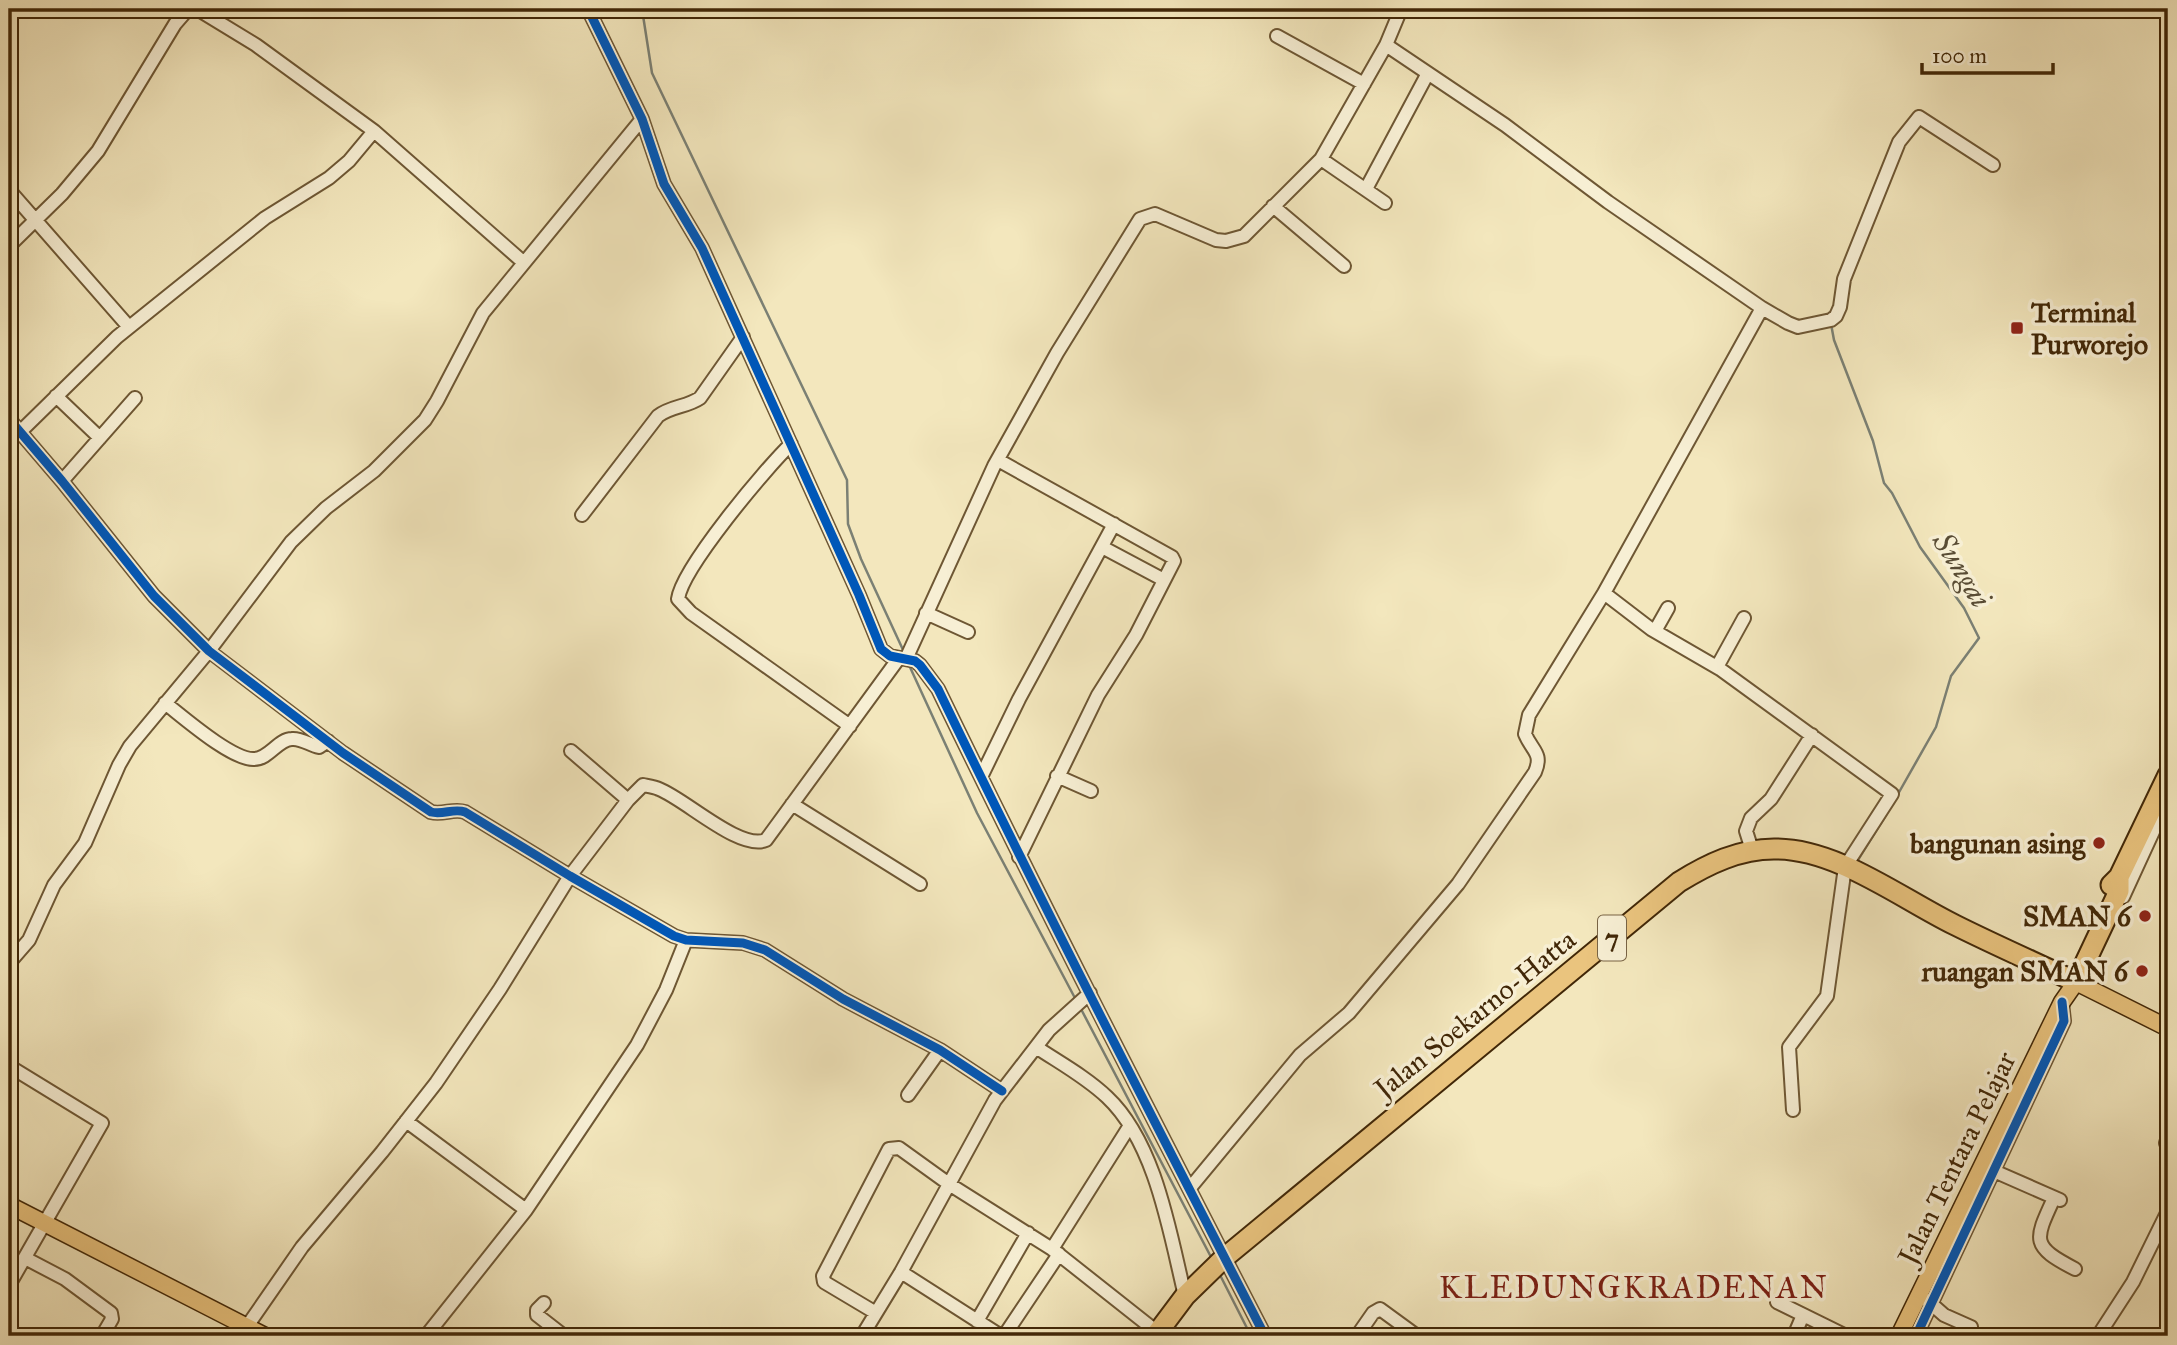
<svg xmlns="http://www.w3.org/2000/svg" width="2177" height="1345" font-family="'IM FELL Great Primer',serif">
<style>
.lines{fill:none;stroke-linecap:round;stroke-linejoin:round}
.stream{stroke:#7b8074;stroke-width:2.5}
.minor-casing{stroke:#6e5734;stroke-width:16}
.major-casing{stroke:#412707;stroke-width:19}
.highway-casing{stroke:#412707;stroke-width:23}
.minor{stroke:#f7efd4;stroke-width:12}
.major{stroke:#eac47e;stroke-width:16}
.highway{stroke:#eac47e;stroke-width:19}
.cycleway-casing{stroke:#f7efd4;stroke-width:13}
.cycleway{stroke:#0057b8;stroke-width:9}
.poi-dot{fill:#8f2418;stroke:#f7efd4;stroke-width:2.5}
.labels{text-anchor:middle;dominant-baseline:central;stroke-width:7;stroke-linejoin:round;paint-order:stroke}
.shield{fill:#f7efd4;stroke:#786344;stroke-width:2}
.shield-label{font-size:26px;font-weight:bold;fill:#412707}
.poi-label{font-size:28px;font-weight:bold;fill:#412707;stroke:#f7efd4;text-anchor:end}
.street-label{font-size:28px;fill:#412707;stroke:#f7efd4}
.water-label{font-size:30px;font-style:italic;fill:#594c34;stroke:#f7efd4}
.quarter-label{font-size:32px;letter-spacing:2px;fill:#7a1f14;stroke:#f7efd4}
</style>
<rect width="100%" height="100%" fill="#f3e7bd"/>
<filter id="stains"><feTurbulence type="fractalNoise" baseFrequency=".00286" numOctaves="4"/><feColorMatrix values="0 0 0 0 .2 0 0 0 0 .09 0 0 0 0 .02 0 0 0 .5 -.17"/></filter>
<radialGradient id="worn" r=".72"><stop offset=".6" stop-color="#630" stop-opacity="0"/><stop offset="1" stop-color="#630" stop-opacity=".3"/></radialGradient>
<g class="lines">
<path class="stream" d="M642,9l10,64 195,407 1,44 13,35 43,93
M1831,324l3,16 39,101 11,42 8,10 28,54 44,61 15,30 -28,38 -15,51 -38,67
M909,665l68,148 99,187
M1856,863l30,-48
M1081,1009l130,248
M1219,1273l32,63"/>
<g class="minor-casing">
<path id="minor" d="M197,9l59,36 118,86
M588,9l54,110 22,65 38,64 157,347 22,54 9,7 25,5 5,4 18,24c105,217 216,432 327,647
M1277,36l87,48
M1386,45l119,80 103,77 154,106 26,15 10,4 33,-7 5,-4 4,-9 4,-28 55,-137 20,-25 74,48
M1321,159l64,44
M1366,189l62,-116
M9,190l120,137
M1273,206l71,60
M9,246l53,-52 36,-43 77,-127 13,-15
M56,396l44,42
M9,419l53,62 92,115 55,55 134,102 88,59c12,3 23,-4 34,0l105,64 104,60 12,4 57,3 22,7 78,49 97,51 62,41
M20,432l97,-95 148,-119 64,-40 20,-17 25,-30 149,131
M791,444c-25,24 -109,124 -113,155l13,14 159,113
M998,460l174,97 2,4 -38,74 -38,60 -79,162
M62,481l73,-83
M582,515l76,-99c13,-10 29,-9 42,-18l43,-61
M1102,547l62,33
M1604,593l47,36 69,40 172,125 -47,73 -18,129 -38,51 4,63
M926,613l42,19
M1655,631l13,-23
M906,659l88,-193 63,-113 83,-134 15,-5 61,26 10,1 18,-5 77,-77 65,-114 15,-36
M1717,667l27,-49
M165,703c18,14 67,57 89,56 15,0 24,-20 38,-20 9,-1 18,6 27,8l9,-6
M571,751l57,49
M1057,776l34,15
M981,777l38,-78 95,-175
M792,804l128,80
M1752,850l-6,-19 5,-13 20,-19 41,-64
M2123,897l45,-98
M9,963l20,-23 25,-55 31,-42 34,-78 11,-19 79,-95 82,-109 35,-34 48,-37 51,-51 12,-19 46,-88 159,-194
M1036,1047c24,16 50,30 71,50 49,46 63,137 78,199
M9,1066l93,57 -93,162
M908,1095l32,-45
M406,1121l120,89
M2168,1137l-2,6 2,5
M1987,1168l73,32
M1190,1188l110,-133 49,-42 109,-129 77,-112c8,-19 -3,-21 -10,-38l4,-19 75,-122 158,-285
M2054,1198c-20,43 -23,48 21,71
M1052,1249l77,-122
M25,1258l40,21 46,34 1,6 -10,17
M901,1272l100,64
M1927,1300l17,15 27,12 1,9
M1777,1302l69,34
M544,1303l-7,7v5l27,21
M876,1313l-52,-31 -1,-6 66,-127 10,-1 50,36 103,65 105,83
M977,1321l51,-88
M248,1325l54,-78 80,-95 54,-69 64,-94 70,-113 58,-76 15,-15c5,1 12,2 16,4 26,10 81,62 107,51l133,-182
M426,1336l100,-126 111,-165 29,-55 20,-50
M862,1336l39,-64 94,-172 54,-70 41,-37
M1004,1336l55,-82
M1357,1336l16,-23 7,-4 37,27
M1794,1336l9,-21
M1916,1336l148,-315 -2,-18
M2098,1336l35,-54 35,-71
M2155,1336h7"/>
</g>
<g class="major-casing">
<path id="major" d="M9,1205l256,131
M1899,1336l163,-334 14,-20 92,46"/>
</g>
<g class="highway-casing">
<path id="highway" d="M2111,885l8,-8 49,-102
M1155,1336l30,-40 39,-38 455,-376c29,-18 60,-33 95,-33 62,-1 126,49 181,76 40,20 81,38 121,57l43,-91v-14"/>
</g>
<use href="#minor" class="minor"/>
<use href="#major" class="major"/>
<use href="#highway" class="highway"/>
<g class="cycleway-casing">
<path id="cycleway" d="M588,9l54,110 22,65 38,64 157,347 22,54 9,7 25,5 5,4 18,24c105,217 216,432 327,647
M9,419l53,62 92,115 55,55 134,102 88,59c12,3 23,-4 34,0l105,64 104,60 12,4 57,3 22,7 78,49 97,51 62,41
M1916,1336l148,-315 -2,-19"/>
</g>
<use href="#cycleway" class="cycleway"/>
</g>
<g class="poi-dot">
<rect x="2010" y="321" width="14" height="14" rx="3.5"/>
<circle cx="2099" cy="843" r="7"/>
<circle cx="2145" cy="916" r="7"/>
<circle cx="2142" cy="971" r="7"/>
</g>
<g class="labels">
<rect class="shield" x="1598" y="915.5" width="28" height="45" rx="5"/>
<g class="shield-label">
<text x="1612" y="938">7</text>
</g>
<g class="poi-label">
<text x="2031" y="312" text-anchor="start">Terminal<tspan x="2031" dy="32">Purworejo</tspan></text>
<text x="2085" y="843">bangunan asing</text>
<text x="2131" y="916">SMAN 6</text>
<text x="2128" y="971">ruangan SMAN 6</text>
</g>
<g class="street-label">
<text transform="translate(1475 1014) rotate(-39)">Jalan Soekarno-Hatta</text>
<text transform="translate(1957 1158) rotate(-64)">Jalan Tentara Pelajar</text>
</g>
<g class="water-label">
<text transform="translate(1962 570) rotate(58)">Sungai</text>
</g>
<g class="quarter-label">
<text x="1634" y="1287">KLEDUNGKRADENAN</text>
</g>
</g>
<rect width="2177" height="1345" fill="none" stroke="#f3e7bd" stroke-width="35"/>
<rect x="10" y="10" width="2156" height="1324" fill="none" stroke="#412707" stroke-width="3.5"/>
<rect x="18" y="18" width="2142" height="1310" fill="none" stroke="#412707" stroke-width="2"/>
<path d="M1922 63v10h131v-10" fill="none" stroke="#412707" stroke-width="3.5"/>
<text x="1932" y="63" font-size="21" fill="#412707" stroke="#f7efd4" stroke-width="5" paint-order="stroke">100 m</text>
<rect width="100%" height="100%" filter="url(#stains)"/>
<rect width="100%" height="100%" fill="url(#worn)"/>
</svg>
